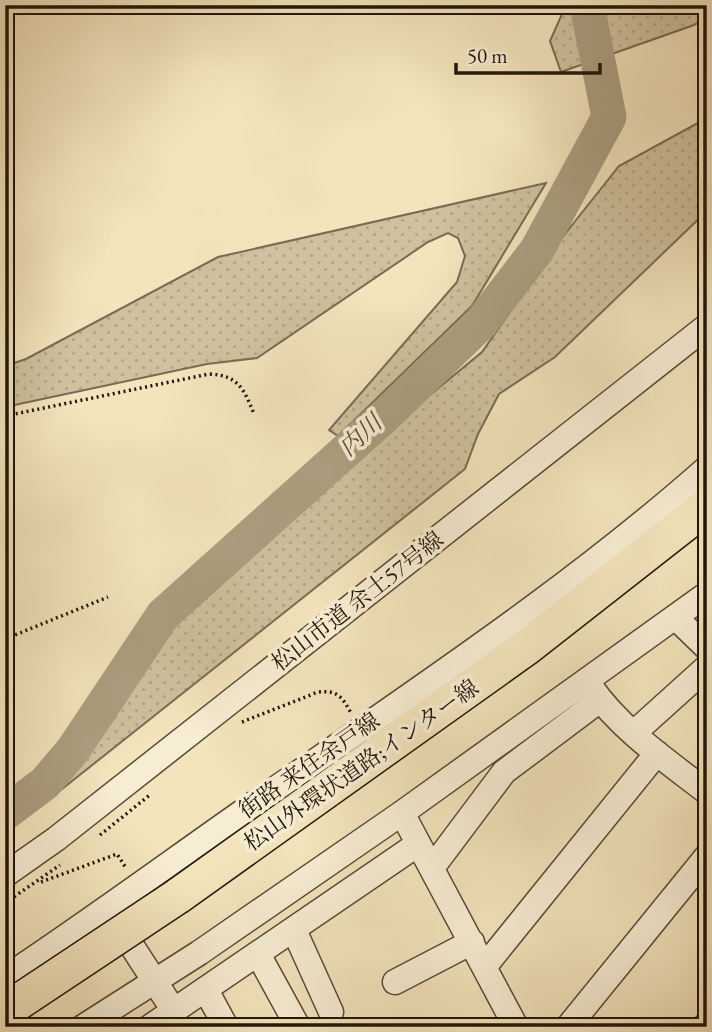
<svg xmlns="http://www.w3.org/2000/svg" width="712" height="1032" font-family="'EB Garamond','Noto Serif JP',serif">
<style>
.grass{fill:url(#grass-dots);stroke:#786c54;stroke-width:2}
.lines{fill:none;stroke-linecap:round;stroke-linejoin:round}
.river{stroke:#ab9e7f;stroke-width:35}
.minor-casing{stroke:#554a36;stroke-width:27}
.highway-casing{stroke:#20160a;stroke-width:38}
.path{stroke:#20160a;stroke-width:3.5;stroke-dasharray:2 3.5;stroke-linecap:butt}
.minor{stroke:#f7edd3;stroke-width:24}
.highway{stroke:#f3e4bc;stroke-width:35}
.highway-bridge-casing{stroke:#20160a;stroke-width:38;stroke-linecap:butt}
.highway-bridge{stroke:#f3e4bc;stroke-width:35}
.labels{text-anchor:middle;dominant-baseline:central;stroke-width:7;stroke-linejoin:round;paint-order:stroke}
.street-label{font-size:23px;fill:#20160a;stroke:#f7edd3}
.water-label{font-size:24px;font-style:italic;fill:#584c39;stroke:#f7edd3}
</style>
<defs>
<pattern id="grass-dots" width="8" height="8" patternUnits="userSpaceOnUse" patternTransform="scale(1.75)"><rect width="8" height="8" fill="#cfc19e"/><path d="M2 2h.1M6 6h.1" fill="none" stroke="#b1a587" stroke-width="1.8" stroke-linecap="round"/></pattern>
</defs>
<rect width="100%" height="100%" fill="#f3e4bc"/>
<filter id="stains"><feTurbulence type="fractalNoise" baseFrequency=".00286" numOctaves="4"/><feColorMatrix values="0 0 0 0 .2 0 0 0 0 .09 0 0 0 0 .02 0 0 0 .5 -.17"/></filter>
<radialGradient id="worn" r=".72"><stop offset=".6" stop-color="#630" stop-opacity="0"/><stop offset="1" stop-color="#630" stop-opacity=".3"/></radialGradient>
<path class="grass" d="M566,5h141v13l-13,7 -133,47 -11,-31z
M707,118v93l-152,146 -56,37 -21,40 -13,35 -408,324 91,-129 23,-45 156,-139 155,-128 79,-113 58,-73z
M546,183l-74,123 -134,130 -9,-6 128,-148 8,-26 -7,-18 -10,-5 -20,9 -171,116 -50,6 -202,43v-41l21,-7 192,-102z"/>
<g class="lines">
<path class="river" d="M5,813l40,-30 28,-33 90,-135 226,-203 92,-89 56,-73 72,-133 -22,-112"/>
<g class="minor-casing">
<path id="minor" d="M675,617l32,31
M591,687c29,42 76,74 116,105
M635,732l72,-65
M402,813l114,214
M432,868l72,-96 96,-72
M5,875l51,-36 651,-513
M115,920l59,91
M294,930l37,82
M258,954l40,73
M485,966l172,-213
M5,978c98,-65 190,-134 286,-200 142,-99 286,-195 416,-310
M395,982l77,-40
M206,990l20,37
M83,1027l116,-74 203,-140 305,-219
M150,1027l268,-183
M568,1027l139,-171
M704,1027l3,-3"/>
</g>
<g class="highway-casing">
<path id="highway" d="M178,896l349,-249 180,-141"/>
</g>
<path class="path" d="M5,416l204,-42c29,1 35,15 45,40
M5,639l103,-42
M242,722l76,-30c20,-2 24,5 33,21
M100,835l51,-41
M41,882l76,-28 9,14
M5,903l55,-38"/>
<use href="#minor" class="minor"/>
<use href="#highway" class="highway"/>
<g class="highway-bridge-casing">
<path id="highway-bridge" d="M5,1011l173,-115"/>
</g>
<use href="#highway-bridge" class="highway-bridge"/>
</g>
<g class="labels">
<g class="street-label">
<text transform="translate(357 601) rotate(-38)">松山市道 余土57号線</text>
<text transform="translate(309 765) rotate(-35)">街路 来住余戸線</text>
<text transform="translate(361 765) rotate(-35)">松山外環状道路;インター線</text>
</g>
<g class="water-label">
<text transform="translate(360 435) rotate(-43)">内川</text>
</g>
</g>
<rect width="712" height="1032" fill="none" stroke="#f3e4bc" stroke-width="28"/>
<rect x="7" y="7" width="698" height="1018" fill="none" stroke="#20160a" stroke-width="3.5"/>
<rect x="14" y="14" width="684" height="1004" fill="none" stroke="#20160a" stroke-width="2"/>
<path d="M456 63v10h144v-10" fill="none" stroke="#20160a" stroke-width="3.5"/>
<text x="467" y="63" font-size="21" fill="#20160a" stroke="#f7edd3" stroke-width="5" paint-order="stroke">50 m</text>
<rect width="100%" height="100%" filter="url(#stains)"/>
<rect width="100%" height="100%" fill="url(#worn)"/>
</svg>
